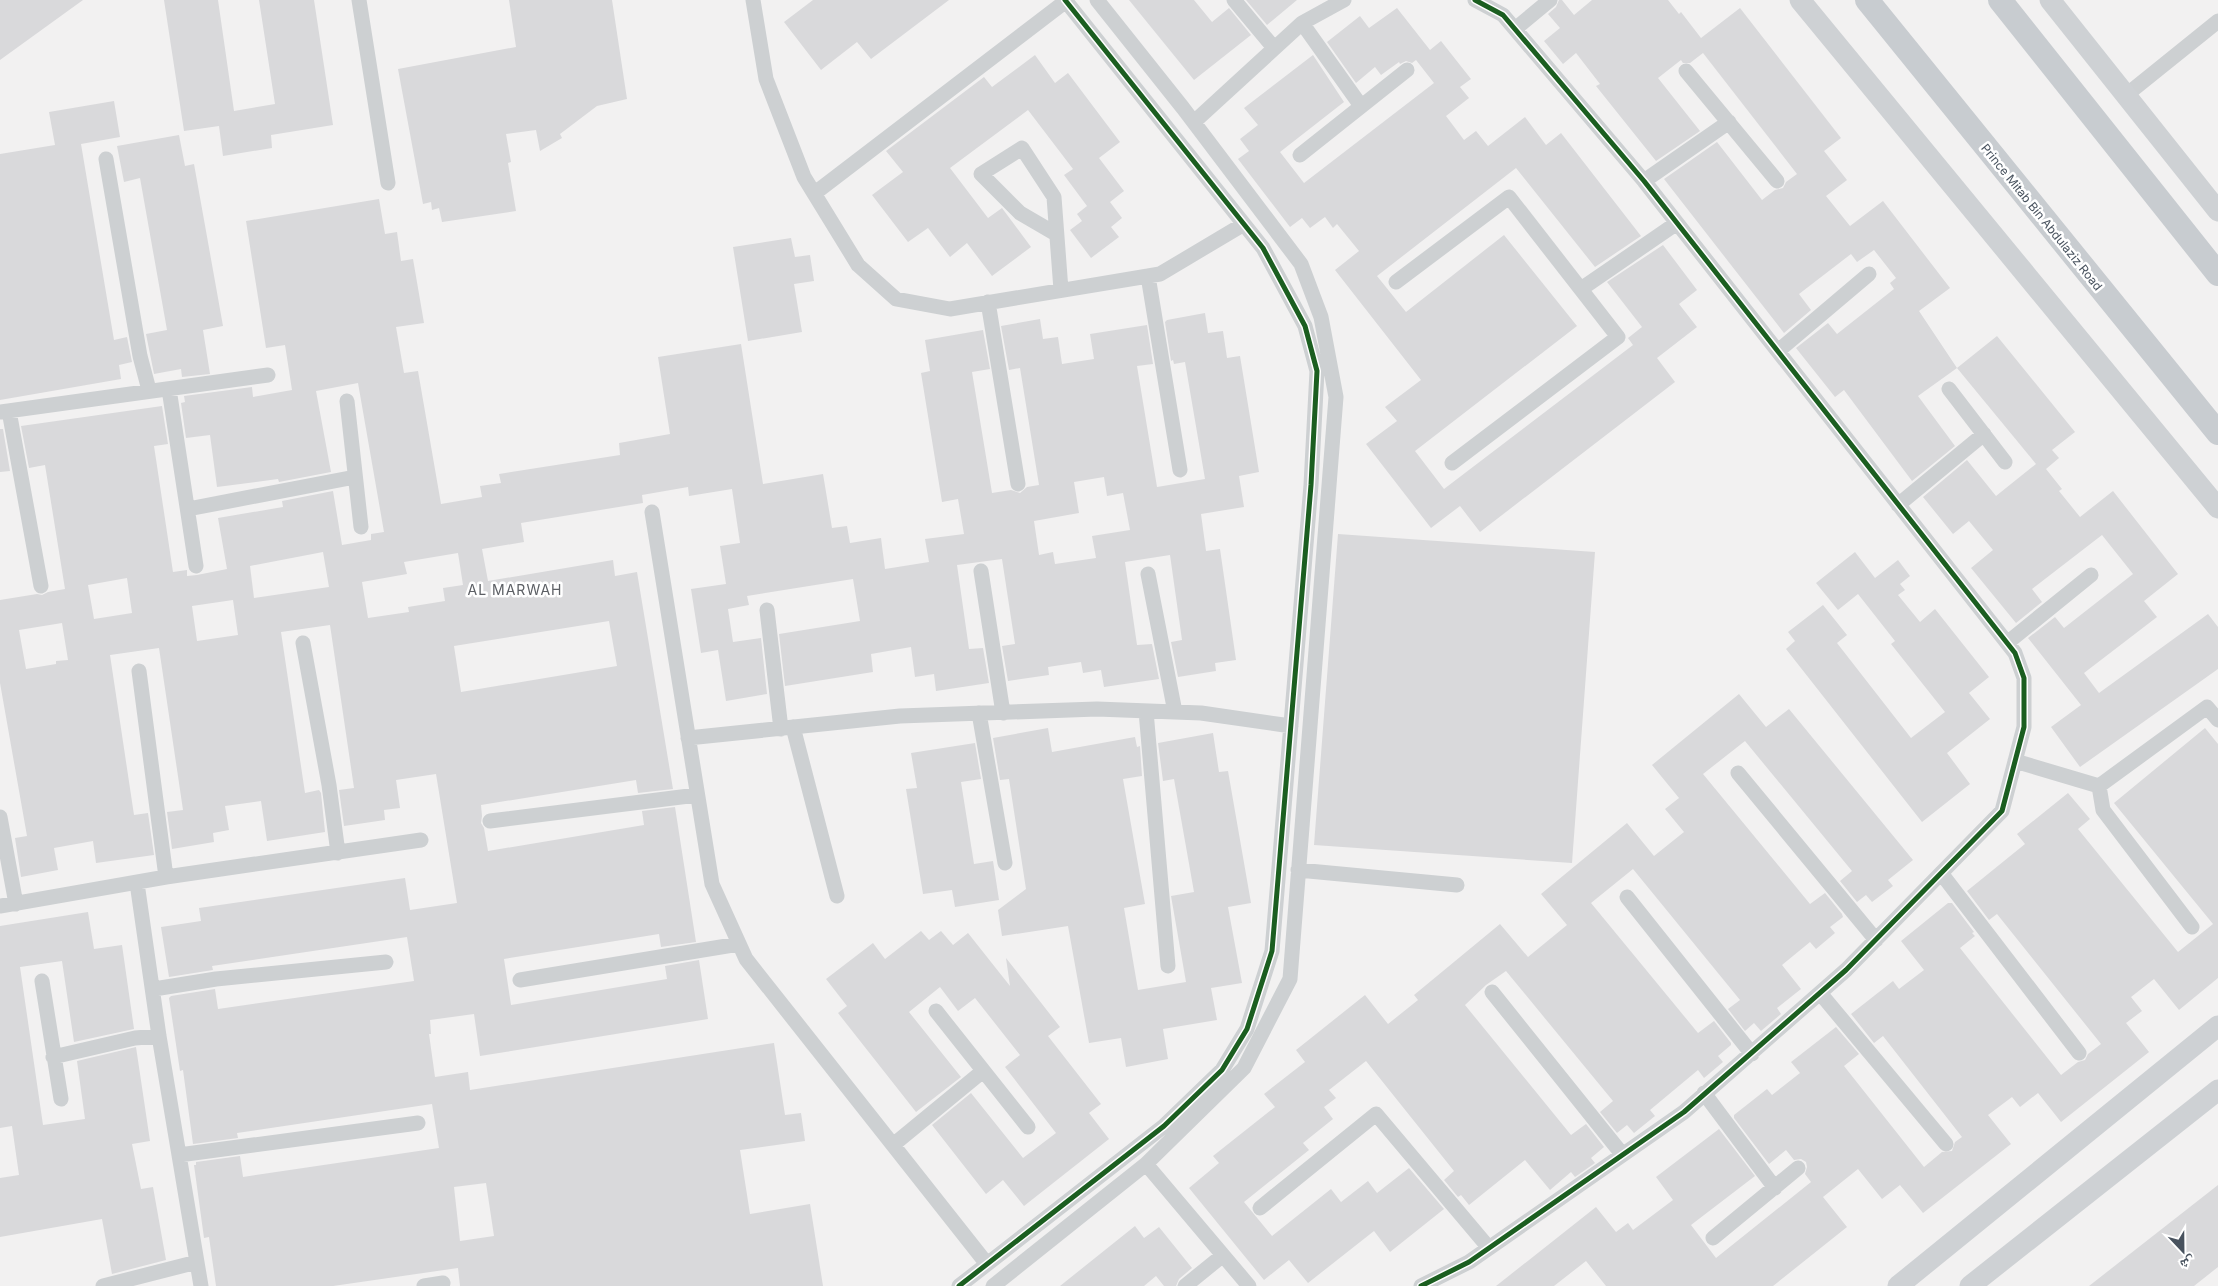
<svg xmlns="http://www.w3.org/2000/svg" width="2218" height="1286" font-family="Inter,'Noto Naskh Arabic',sans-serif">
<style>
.building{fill:#d9d9db;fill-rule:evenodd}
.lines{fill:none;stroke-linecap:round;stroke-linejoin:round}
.street{stroke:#cdd0d2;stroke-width:15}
.secondary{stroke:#ced1d4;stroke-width:21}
.primary{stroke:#c8ccd0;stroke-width:24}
.cycleway-casing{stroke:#fff;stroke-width:8}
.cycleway{stroke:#1b5e20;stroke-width:5}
.labels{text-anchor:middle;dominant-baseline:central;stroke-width:5;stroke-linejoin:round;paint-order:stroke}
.street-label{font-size:12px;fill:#48525e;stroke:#fff}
.neighbourhood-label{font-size:14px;letter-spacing:1px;fill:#5d6065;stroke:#fff}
</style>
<rect width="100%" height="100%" fill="#f2f1f1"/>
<path class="building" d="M0,0h83l-83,60z
M164,0h54l16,111 41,-7 -16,-104h55l19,125 -62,10 1,13 -49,8 -4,-30 -35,5z
M509,0h103l15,99 -30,7 -37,28 2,4 -22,13 -4,-21 -30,4 5,28 -3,1 8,48 -74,11 -3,-14 -7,2 -1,-8 -8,2 -25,-135 118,-22z
M813,0h136l-78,59 -14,-17 -36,28 -37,-48z
M1129,0h65l18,22 17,-14 22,27 -57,45z
M1246,0h51l-30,25z
M1559,0h3l12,15 18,-15h76l11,14 2,-2 20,26 39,-30 101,130 -17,13 23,29 -21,16 24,30 33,-25 67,87 -31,23 38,57 -39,28 37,50 -43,35 -68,-91 -9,7 -39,-49 32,-25 9,11 57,-45 -4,-6 6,-5 -22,-28 -17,12 -6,-8 -52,40 12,16 -27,23 -120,-154 53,-37 45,58 13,-10 8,-2 3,-6 11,-8 -94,-121 -13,10h-7l-2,-3 -23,18 42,53 -44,30 -60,-75 4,-2 -24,-31 -13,11 -19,-23 16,-13 -12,-14 8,-7z
M1397,8l33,42 11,-9 30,38 -11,8 9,11 -23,18 18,24 12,-9 12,15 37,-29 21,28 15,-12 80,103 -46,31 -79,-99 -139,108 29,36 98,-77 73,91 -162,125 29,38 189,-144 -5,-7 14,-11 -35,-45 56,-37 34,45 -18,14 18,23 -40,31 18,24 -195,150 -20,-26 -29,22 -65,-84 31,-23 -12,-14 36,-27 -86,-110 24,-19 -22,-27 -4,4 -8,-11 -15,11 -8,-10 -12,9 -52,-68 11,-8 -9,-12 18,-14 -14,-17 69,-53 31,47 -64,50 24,31 130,-100 -18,-23 -4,3 -6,-2 -6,3 -1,-2 -18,13 -6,-8 -19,16 -29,-41 33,-26 9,12z
M1035,55l20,28 13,-10 52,69 -21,16 25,33 -14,11 12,16 -11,9 8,10 -28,21 -21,-28 12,-9 -5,-7 10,-8 -23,-31 9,-6 -45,-59 -78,58 38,50 14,-10 29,39 -39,29 -25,-33 -17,14 -22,-29 -20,14 -36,-47 31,-23 -17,-21 98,-74 8,10z
M114,101l6,36 -39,7 33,196 13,-3 5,25 -13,3 2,14 -121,21v-246l55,-9 -6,-33z
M179,135l6,31 9,-2 29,162 -20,4 7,44 -28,3 -1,-8 -27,5 -8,-40 21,-4 -27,-152 -16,4 -7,-36z
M379,199l6,35 12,-2 4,29 12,-2 11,64 -28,4 8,46 14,-2 23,133 41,-7 -2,-11 21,-3 -2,-9 121,-19 -1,-12 51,-9 -12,-77 83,-13 22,140 60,-10 9,54 15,-2 3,17 31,-5 4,31 44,-7 -4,-23 39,-5 -6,-35 -16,3 -21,-129 9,-2 -5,-31 58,-10 7,39 -18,3 20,121 19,-3 9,3 7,-6 12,-2 -19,-117 -11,2 -8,-44 39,-7 3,20 15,-2 4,27 32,-5 -4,-25 57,-9 6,39 -16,2 20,121 48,-8 -20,-117 -11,2 -1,-4 -2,1 -6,-39 2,-2 38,-7 3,20 15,-2 4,27 13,-2 19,116 -20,4 5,31 -43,7 5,37 14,-2 16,111 -21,3 1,8 -38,6 -7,-35 11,-2 -12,-85 -45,7 12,83 15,-1 7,35 -55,8 -3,-17 -18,3 -2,-11 -33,5 1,8 -41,6 -6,-35 13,-2 -13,-85 -45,6 12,84 14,-1 6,35 -53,8 -2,-17 -19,3 -4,-30 -40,7 2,18 -88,14 -6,-52 81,-13 -7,-42 -106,17 2,9 -21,4 5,33 28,-4 6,56 -41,7 -8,-51 -17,3 -10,-64 35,-5 -6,-38 20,-3 -8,-54 -43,7 -1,-9 -46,8 1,8 -122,20 3,19 -42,7 6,32 125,-21 2,16 22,-4 36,217 -35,4 -2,-13 -155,25 1,11 -1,7 3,5 4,23 156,-26 -2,-14 33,-4 21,135 -35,5 -2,-13 -155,25 7,46 156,-26 -2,-13 34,-6 9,59 -228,37 -6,-42 -44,6 1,14h-2l6,43 33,-5 2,18 304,-47 11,72 16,-2 4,28 -65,9 10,64 60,-10 13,82h-363l-2,-18 -125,18h-117l-7,-49 -5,1 -10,-73h2v-3l44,-6 3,21 196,-29 -7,-44 -195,29 1,5 -45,6 -10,-74 -3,1 -11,-73 2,-2 44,-7 3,20 196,-28 -7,-44 -195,29 1,4 -44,7 -8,-50 40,-6 -2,-13 206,-30 5,32 47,-7 -21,-129 -40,6 4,28 -16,2 1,10 -41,6 -5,-36 15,-2 -24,-163 -49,7 24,161 14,-3 2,3 4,39 -58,9 -6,-40 -36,5 4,24 -16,3 1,9 -42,7 -5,-37 16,-2 -24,-162 -49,7 24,160 14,-2 6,42 -58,8 -3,-22 -39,7 4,22 -37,7 -6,-39 12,-2 -27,-153v-83l37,-6 5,1 6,-3 17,-3 -20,-124 -16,3 -8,-42 141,-20 6,38 -14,2 19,126 14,-2v6l10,-1 30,-6 -9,-51 65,-11 -1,-6 51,-10 9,54 29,-5v-6l13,-2 -26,-149 -42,8 15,81 -52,10 -1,-3 -61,8 -7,-52 -24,3 -5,-35 4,-1 -1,-6 68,-9 1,10 39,-7 -7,-45 -19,3 -20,-127zM1104,477l3,19 16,-3 7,37 -38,6 4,22 -41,6 -2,-12 -14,3 -5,-34 45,-8 -5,-31zM323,552l6,35 -75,11 -4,-32zM458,553l5,32 -20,3 2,13 -37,6 1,5 -41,6 -6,-36 45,-8 -3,-12zM127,578l5,35 -38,6 -6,-34zM233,600l5,35 -41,6 -5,-35zM609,621l8,45 -156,26 -7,-46zM62,623l6,37 -12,1v3l-30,5 -7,-39zM486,1183l8,53 -34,5 -6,-54z
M791,238l4,19 15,-2 4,26 -20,3 8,48 -54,9 -15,-94z
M1997,336l78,96 -23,18 7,8 -13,11 16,20 -3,2 21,26 33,-26 65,83 -34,27 13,16 -73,56 15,20 109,-79 10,13v42l-138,98 -29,-40 30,-22 -53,-67 27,-21 9,11 69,-54 -31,-39 -70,54 10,13 -26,21 -45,-55 22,-18 -24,-29 -16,13 -30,-37 44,-37 29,36 40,-32 -79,-96z
M0,429h3l7,42 -10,1z
M1338,534l257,18 -23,311 -258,-18z
M1855,552l20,26 23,-18 12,16 -10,8 5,6 -7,5 22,27 15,-13 54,68 -20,16 21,26 -43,34 23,31 -48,38 -136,-173 9,-8 -7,-9 35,-27 24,30 -10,8 74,95 34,-26 -54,-68 4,-3 -37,-47 -20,16 -22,-27z
M1739,694l27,33 23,-18 124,151 -25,20 5,6 -21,16 -6,-7 -9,7 -17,-21 12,-10 -107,-130 -42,33 107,130 15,-11 17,21 1,3 -13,10 5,6 -19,16 -6,-7 -28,23 19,24 -24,19 4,6 -20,17 -7,-8 -9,8 -17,-22 12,-9 -107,-131 -42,34 107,130 16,-12 17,22v2l-13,11 5,6 -19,16 -6,-8 -48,40 5,6 -21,17 -7,-8 -10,8 -17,-21 13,-11 -107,-130 -20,14 -21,20 106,130 15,-11 18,23 -13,11 4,5 -20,14 -4,-5 -21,18 -25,-30 -56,45 -8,-10 -3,2 -14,-17 10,-9 -88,-110 -37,29 7,8 -12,9 9,12 -30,24 6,7 -65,52 28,34 59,-47 10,13 27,-21 9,12 32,-25 35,41 -54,43 -16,-21 -66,52 -19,-23 -25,20 -75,-92 30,-25 -6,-7 62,-49 -11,-13 41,-32 -9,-12 69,-55 23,29 30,-24 -4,-5 86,-71 28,33 39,-32 -26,-31 86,-71 27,33 30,-24 -19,-23 14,-11 -27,-33z
M1048,728l4,24 83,-15 2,10 3,-1 2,30 -19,3 22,125 -21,4 14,82 48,-8 -15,-86 23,-4 -20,-113 -11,2 -5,-38 55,-10 6,39 9,-1 23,132 -23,4 14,76 -31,5 6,32 -54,9 5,30 -42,8 -5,-29 -32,5 -21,-117 -66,10 -4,-26 28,-21 -17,-110 -9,1 -7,-42z
M2205,728l13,16v234l-39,32 -25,-31 -23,18 11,14 -16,12 23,29 -88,70 -23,-29 -18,14 -8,-10 -24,18 23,29 -88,69 -23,-28 -18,14 -24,-30 -35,28 24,30 -74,59h-167l-20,-25 -32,25h-58l100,-79 20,25 12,-9 5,7 40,-30 -17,-23 63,-48 36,47 -64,49 25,33 95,-76 -6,-8 2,-7 -1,-5 -5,-3 -7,1 -8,-10 -17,14 -35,-46v-3l33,-26 5,6 28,-22 -9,-11 45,-35 23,27 -15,12 80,101 18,-15 10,-1 3,-9 7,-5 -79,-101 -9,7 -23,-29 42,-33 6,8 25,-19 -23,-29 47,-38h4l22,29 -2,1 3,3 -15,12 101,127 17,-13 7,-2 3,-6 13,-10 -104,-130 -8,6 -22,-29 58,-47 -8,-10 51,-41 22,26 -12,10 100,123 35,-28 -99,-121z
M975,743l6,36 -20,3 13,82 19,-3 6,39 -44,7 -3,-17 -29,4 -17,-105 11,-1 -6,-35z
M88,912l6,37 28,-4 12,84 -60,13 -12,-81 -42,6 23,158 42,-6 -8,-58 59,-14 14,94 -18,3 9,45 12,-2 13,73 -54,14 -10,-55 -102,18v-59l19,-3 -7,-49 -12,2v-202z
M921,931l8,9 12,-9 12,14 15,-12 42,53 -4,-28 54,69 -12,9 53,68 -12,9 20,26 -85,67 -21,-26 -17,14 -54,-69 39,-32 52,65 33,-25 -51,-66 15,-12 -45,-57 -17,13 -18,-24 -31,25 52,65 -45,35 -78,-99 9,-7 -21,-27 47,-36 12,16z
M2218,1185v82l-24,19h-105z
M1135,1226l9,12 15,-11 33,41 -13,11 -3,7h-12l-8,-10 -12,10h-84z"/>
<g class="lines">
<path class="street" d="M359,0l29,183
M753,0l13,79 38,98 54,88 38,34 54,10 210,-35 84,-50
M1234,0l40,48
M1302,23l59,83
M1515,29l35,-29
M1686,71l91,110
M2125,96l93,-75
M1194,122l108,-99 42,-23
M1300,155l107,-85
M106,159l34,197 9,34
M1644,181l85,-59
M815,193l251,-192
M1056,234l-36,-21 -39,-39 41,-26 32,49 7,93
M1148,276l32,194
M1396,282l113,-85 109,140 -166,126
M1581,289l96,-66
M988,302l30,182
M1778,351l91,-77
M169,389l27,177
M1949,389l56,73
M347,401l14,126
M9,411l32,175
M0,412l268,-37
M1898,505l86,-71
M188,509l167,-32
M652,512l60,372 34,75 241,305
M981,571l22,142
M1148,574l27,138
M767,610l14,119
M303,643l26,142 9,68
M2007,643l84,-68
M139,671l27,206
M1146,711l22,255
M979,713l26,150
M793,727l44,169
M688,738l212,-22 197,-7 104,4 90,13
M2015,761l84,25 108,-79 11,13
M1738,773l138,167
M2099,786l4,24 89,117
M0,817l16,87
M490,821l207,-26
M1298,870l159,15
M1941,873l138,180
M137,883l22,153 42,250
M1627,897l125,157
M0,906l166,-29 255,-37
M520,980l219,-36
M42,981l19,118
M154,989l62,-10 170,-17
M1492,992l130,162
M1820,993l126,151
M936,1011l92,116
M53,1057l82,-19 24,-2
M1704,1093l71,95
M893,1145l90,-74
M179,1155l239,-32
M1146,1164l103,122
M1260,1208l116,-94 113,134
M1713,1238l85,-70
M103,1286l94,-24
M424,1286l19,-3
M959,1286l205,-160 58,-56 25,-41 25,-78 39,-466 6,-114 -12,-45 -42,-78 -198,-248
M993,1286l153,-122 98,-96 46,-89 46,-582 -15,-80 -20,-53 -118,-156 -86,-108
M1185,1286l37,-30
M1421,1286l48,-24 215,-150 162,-142 156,-159 22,-84v-49l-9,-25 -371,-472 -141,-166 -28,-15"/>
<path class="secondary" d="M1800,0l418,508
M2050,0l168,211
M1898,1286l320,-260
M1970,1286l248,-196"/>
<path class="primary" d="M1867,0l351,433
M2000,0l218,274"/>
<g class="cycleway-casing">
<path id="cycleway" d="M959,1286l205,-160 58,-56 25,-41 25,-78 39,-466 6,-114 -12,-45 -42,-78 -198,-248
M1421,1286l48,-24 215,-150 162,-142 156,-159 22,-84v-49l-9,-25 -371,-472 -141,-166 -28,-15"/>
</g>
<use href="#cycleway" class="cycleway"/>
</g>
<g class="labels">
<g class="street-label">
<text transform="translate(2042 217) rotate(51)">Prince Mitab Bin Abdulaziz Road</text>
</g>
<g class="neighbourhood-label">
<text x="515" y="589">AL MARWAH</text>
</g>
</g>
<g transform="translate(2183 1251) rotate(158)" stroke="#ffffff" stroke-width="4" paint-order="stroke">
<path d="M0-4L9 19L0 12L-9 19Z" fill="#48525e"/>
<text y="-8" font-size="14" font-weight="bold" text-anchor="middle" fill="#48525e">ش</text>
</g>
</svg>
